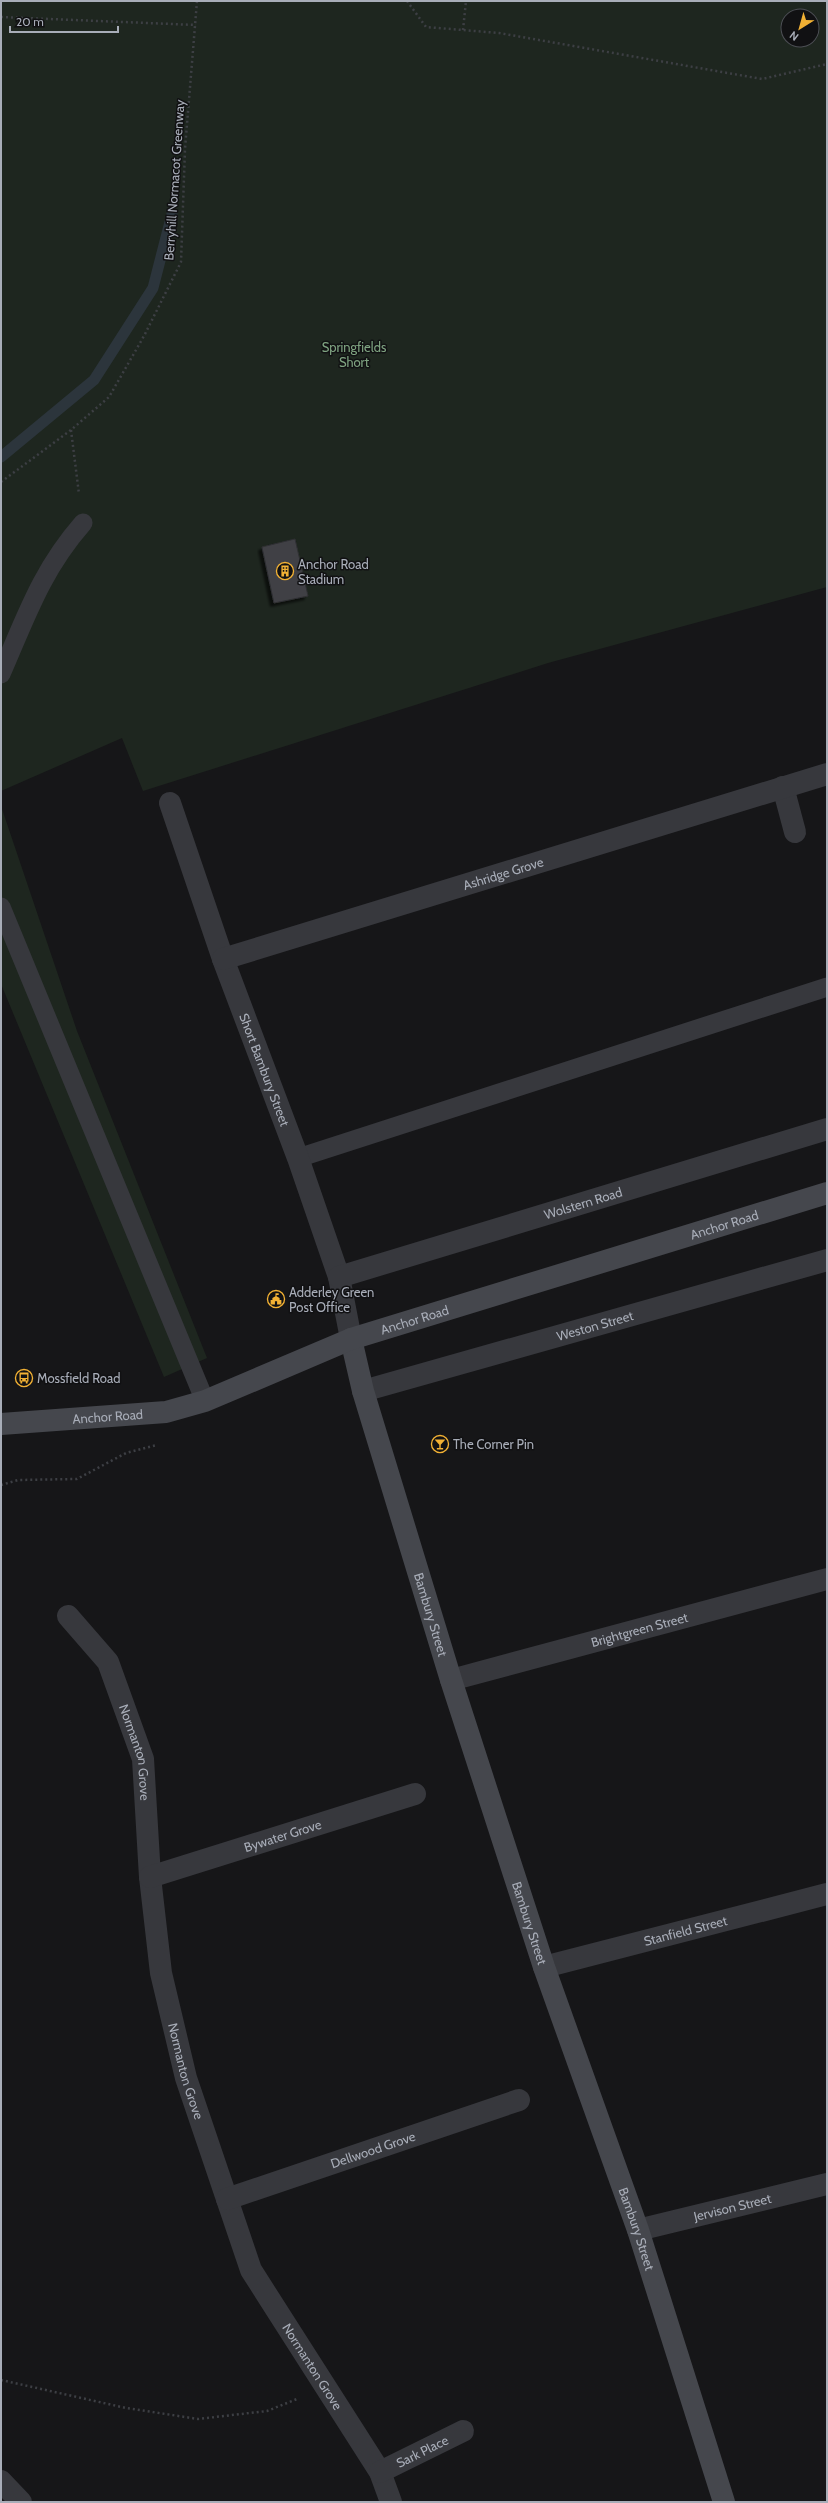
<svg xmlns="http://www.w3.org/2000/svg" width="828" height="2503" font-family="Cabin,sans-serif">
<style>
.green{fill:#1e261f;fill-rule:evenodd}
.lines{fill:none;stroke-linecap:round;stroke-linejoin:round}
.stream{stroke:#2c353c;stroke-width:11}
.building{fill:#404145;stroke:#303034;filter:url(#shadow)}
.path{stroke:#3d3f44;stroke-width:2.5;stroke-dasharray:2 3;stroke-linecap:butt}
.lane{stroke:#37383d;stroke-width:19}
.street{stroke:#37383d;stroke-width:22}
.secondary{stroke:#45474d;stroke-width:22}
.labels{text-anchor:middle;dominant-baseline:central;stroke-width:3;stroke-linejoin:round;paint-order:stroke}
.street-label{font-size:13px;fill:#a8adb8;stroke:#111113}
.park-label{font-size:13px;fill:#7fa381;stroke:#111113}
.poi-label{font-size:13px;fill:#a8adb8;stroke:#111113;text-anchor:start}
</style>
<defs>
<filter id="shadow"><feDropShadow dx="-3.5" dy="3.5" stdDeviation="1" flood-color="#0009"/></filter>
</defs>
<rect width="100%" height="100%" fill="#161618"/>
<path class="green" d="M1,1h826v586l-279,76 -405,128 -21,-53 -121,53zM788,16h24v24h-24z
M1,806l76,225 130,327 -43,19 -163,-393z"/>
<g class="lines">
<path class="stream" d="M1,457l93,-77 59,-92 19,-74"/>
</g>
<path class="building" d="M295,539l13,57 -34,7 -12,-56z"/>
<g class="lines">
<path class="path" d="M407,1l19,26 73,6 263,46 65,-15
M1,17l195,8
M463,30l3,-29
M71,430l8,64
M1,482l70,-52 38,-33 35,-61 37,-74 4,-113 12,-148
M1,1485l17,-5 59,-1 49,-26 31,-8
M1,2380l125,28 72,11 69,-8 30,-12"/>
<path class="lane" d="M1,674c25,-57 40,-103 82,-151
M1,907l204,494
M298,1158l529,-171"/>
<g class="street">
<path d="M783,787l12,45"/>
<path id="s1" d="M170,803l53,156 75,199 41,119 12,62"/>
<path id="s2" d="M223,959l604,-185"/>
<path id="s3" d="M339,1277l488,-148"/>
<path id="s4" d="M363,1391l464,-131"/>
<path id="s5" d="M68,1616l40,46 35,97 7,118 11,96 25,105 65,192 129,202 11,30"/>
<path id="s6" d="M451,1680l376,-101"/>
<path id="s7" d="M150,1877l265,-83"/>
<path id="s8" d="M544,1967l283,-73"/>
<path id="s9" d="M227,2199l292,-99"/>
<path id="s10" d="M638,2230l189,-46"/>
<path id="s11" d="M380,2472l83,-41"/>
<path d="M1,2481l20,21"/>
</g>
<g class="secondary">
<path id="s12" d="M351,1339l12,52 88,289 93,287 94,263 86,272"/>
<path id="s13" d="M1,1424l165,-12 39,-11 146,-62 476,-146"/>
</g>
</g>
<defs>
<g id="building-ring" transform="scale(0.9)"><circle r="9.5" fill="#111113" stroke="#f2b134" stroke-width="1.5"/><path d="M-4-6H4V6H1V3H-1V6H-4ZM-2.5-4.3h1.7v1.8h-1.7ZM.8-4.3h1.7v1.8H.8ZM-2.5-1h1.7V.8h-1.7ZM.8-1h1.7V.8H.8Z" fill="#f2b134"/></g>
<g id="civic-ring" transform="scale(0.9)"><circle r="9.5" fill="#111113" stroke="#f2b134" stroke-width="1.5"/><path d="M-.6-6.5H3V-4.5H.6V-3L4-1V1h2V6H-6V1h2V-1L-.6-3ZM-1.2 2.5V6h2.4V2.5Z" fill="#f2b134"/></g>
<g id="bus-ring" transform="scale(0.9)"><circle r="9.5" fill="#111113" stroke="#f2b134" stroke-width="1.5"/><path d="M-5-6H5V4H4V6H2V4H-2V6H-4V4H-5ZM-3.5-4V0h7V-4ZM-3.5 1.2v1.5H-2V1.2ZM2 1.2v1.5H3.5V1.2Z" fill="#f2b134"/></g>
<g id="bar-ring" transform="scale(0.9)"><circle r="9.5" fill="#111113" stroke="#f2b134" stroke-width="1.5"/><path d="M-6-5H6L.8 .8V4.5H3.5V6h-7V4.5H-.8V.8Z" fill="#f2b134"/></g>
</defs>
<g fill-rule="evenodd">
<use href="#building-ring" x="285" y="571"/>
<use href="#civic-ring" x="276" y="1299"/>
<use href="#bus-ring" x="24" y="1378"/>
<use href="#bar-ring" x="440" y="1444"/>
</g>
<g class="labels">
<g class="street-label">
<text transform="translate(174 180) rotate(-86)">Berryhill Normacot Greenway</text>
<text stroke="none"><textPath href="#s2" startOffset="293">Ashridge Grove</textPath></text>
<text stroke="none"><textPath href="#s1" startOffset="283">Short Bambury Street</textPath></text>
<text stroke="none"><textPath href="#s3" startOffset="255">Wolstern Road</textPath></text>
<text stroke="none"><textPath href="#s13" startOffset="755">Anchor Road</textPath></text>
<text stroke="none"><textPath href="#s13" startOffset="431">Anchor Road</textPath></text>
<text stroke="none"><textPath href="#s4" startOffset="241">Weston Street</textPath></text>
<text stroke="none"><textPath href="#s13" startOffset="107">Anchor Road</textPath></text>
<text stroke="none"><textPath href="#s12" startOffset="287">Bambury Street</textPath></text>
<text stroke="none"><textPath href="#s6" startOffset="195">Brightgreen Street</textPath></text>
<text stroke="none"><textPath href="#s5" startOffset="156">Normanton Grove</textPath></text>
<text stroke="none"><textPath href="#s7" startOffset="139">Bywater Grove</textPath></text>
<text stroke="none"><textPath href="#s12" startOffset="611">Bambury Street</textPath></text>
<text stroke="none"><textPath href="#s8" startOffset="146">Stanfield Street</textPath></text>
<text stroke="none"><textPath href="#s5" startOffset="480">Normanton Grove</textPath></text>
<text stroke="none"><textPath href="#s9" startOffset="154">Dellwood Grove</textPath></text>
<text stroke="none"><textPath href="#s10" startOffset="97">Jervison Street</textPath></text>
<text stroke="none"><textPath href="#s12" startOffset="935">Bambury Street</textPath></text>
<text stroke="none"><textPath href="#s5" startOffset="804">Normanton Grove</textPath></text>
<text stroke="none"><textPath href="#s11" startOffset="47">Sark Place</textPath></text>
</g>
<g class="park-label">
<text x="354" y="347">Springfields<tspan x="354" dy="15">Short</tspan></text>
</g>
<g class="poi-label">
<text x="298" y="564">Anchor Road<tspan x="298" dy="15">Stadium</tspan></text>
<text x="289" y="1292">Adderley Green<tspan x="289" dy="15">Post Office</tspan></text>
<text x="37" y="1378">Mossfield Road</text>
<text x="453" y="1444">The Corner Pin</text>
</g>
</g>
<rect width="828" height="2503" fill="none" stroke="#a8adb8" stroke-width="4"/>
<g transform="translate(800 28) rotate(217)"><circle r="19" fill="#111113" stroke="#4d4f55"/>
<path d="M0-3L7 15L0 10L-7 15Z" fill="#f2b134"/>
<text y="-6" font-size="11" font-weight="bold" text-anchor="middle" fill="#a8adb8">N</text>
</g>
<path d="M10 26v6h108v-6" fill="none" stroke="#a8adb8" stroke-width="2"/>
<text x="16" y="26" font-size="12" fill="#a8adb8" stroke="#111113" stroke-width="3" paint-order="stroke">20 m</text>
</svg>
